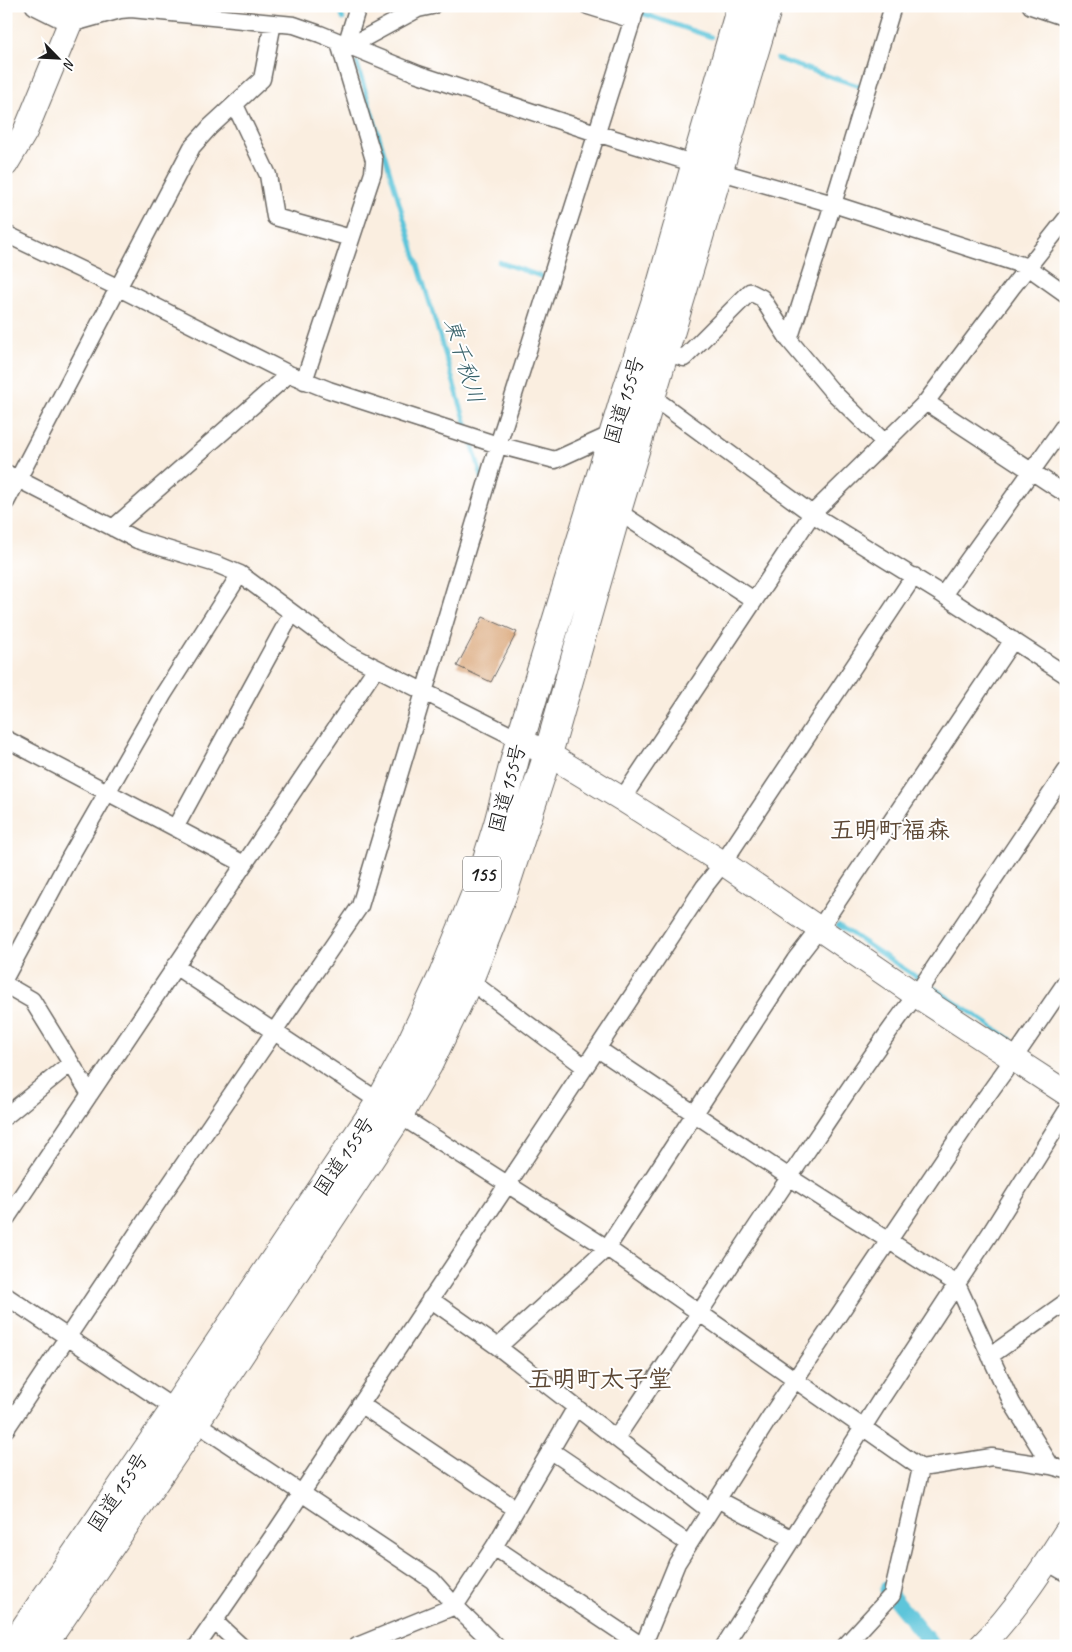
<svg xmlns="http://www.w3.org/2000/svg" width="1072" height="1652" font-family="Caveat,'Klee One',sans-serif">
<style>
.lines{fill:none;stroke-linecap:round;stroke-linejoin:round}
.stream{stroke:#5dc5da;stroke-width:4.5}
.canal{stroke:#5dc5da;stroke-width:15}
.building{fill:#d39660}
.street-casing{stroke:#6a6661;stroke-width:19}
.secondary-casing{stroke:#6a6661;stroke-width:26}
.highway-casing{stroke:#6a6661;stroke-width:30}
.street{stroke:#fff;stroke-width:16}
.secondary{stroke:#fff;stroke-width:24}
.highway{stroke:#fff;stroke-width:28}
.labels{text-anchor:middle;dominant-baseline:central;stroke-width:4;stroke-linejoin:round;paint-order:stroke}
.shield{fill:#fff;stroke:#606060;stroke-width:1}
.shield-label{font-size:20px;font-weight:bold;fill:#1c1c1c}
.street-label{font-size:21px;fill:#1c1c1c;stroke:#fff}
.water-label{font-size:22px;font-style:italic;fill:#366068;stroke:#fff}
.quarter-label{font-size:24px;font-weight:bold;fill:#5c4734;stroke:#fff}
</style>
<rect width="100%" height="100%" fill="#fff"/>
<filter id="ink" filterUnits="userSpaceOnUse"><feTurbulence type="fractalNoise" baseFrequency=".02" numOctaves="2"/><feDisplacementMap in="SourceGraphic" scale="10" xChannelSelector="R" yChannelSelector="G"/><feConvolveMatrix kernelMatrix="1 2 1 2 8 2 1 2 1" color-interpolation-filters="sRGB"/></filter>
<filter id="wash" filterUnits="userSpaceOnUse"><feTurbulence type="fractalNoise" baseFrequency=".0096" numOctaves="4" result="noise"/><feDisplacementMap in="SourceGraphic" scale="20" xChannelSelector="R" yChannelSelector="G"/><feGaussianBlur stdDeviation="1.12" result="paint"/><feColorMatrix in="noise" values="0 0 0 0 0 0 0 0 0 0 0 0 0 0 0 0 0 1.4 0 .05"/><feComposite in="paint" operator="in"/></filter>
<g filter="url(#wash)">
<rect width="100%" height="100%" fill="#faeee0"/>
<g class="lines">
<path class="stream" d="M339,6l4,13
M644,14l67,23
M777,59l85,28v-3
M357,63l111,367
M499,262l47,16
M471,440l11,38
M838,925l83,55
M928,984l84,56"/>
<path class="canal" d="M888,1587l-1,3 46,56"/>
</g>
<g id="blocks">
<path class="building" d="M483,617l34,15 -26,50 -34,-16z"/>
</g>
</g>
<g filter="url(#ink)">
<use href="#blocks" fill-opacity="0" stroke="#6a6661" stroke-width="1"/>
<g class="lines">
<g class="street-casing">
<path id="street" d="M34,6l36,18 50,-14 11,-1 163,16 26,9 98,40 178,59 122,38 115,33 195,63 38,27
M588,6l45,14
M1031,6l35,12
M346,45l12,-39
M350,46l68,-37 14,-3
M235,105l33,70 7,42 76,21
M6,234l113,54 170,86 40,16 169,55 57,15 59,-27
M789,340l44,-136 60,-198
M664,352l20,6 66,-66 12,6 27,42 41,49 54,53
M304,381l69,-208 1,-13 -35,-117
M651,396l161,118 131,81 123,80
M926,402l140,92
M6,473l131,67 79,24 24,10 105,78 175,88
M6,502l186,-355 18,-20 52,-48 11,-56
M617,511l137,89
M113,528l176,-154
M943,595l123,-172
M6,739l238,125
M622,799l190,-285 114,-112 87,-116 53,-67
M175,828l117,-215
M175,966l205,136
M6,976l64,-119 93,-162 77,-121
M469,980l116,87
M6,985l26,15 58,94
M598,1049l191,128 168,107 55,119 39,63
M399,1115l208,133 314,220 -29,127 -47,51
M6,1116l65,-53
M6,1219l370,-551
M6,1296l169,113
M430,1299l68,48 212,164
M498,1347l109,-99 188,-288 24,-31 194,-289
M990,1356l76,-54
M360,1404l156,105
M195,1422l237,158 23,26 41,40
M6,1429l158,-236 196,-287 138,-461 139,-439
M616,1438c69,-102 135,-205 204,-306 31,-46 62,-93 96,-137l150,-224
M550,1450l139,94
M921,1468l71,-11 59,9 15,4
M717,1499l76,40
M494,1547l148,99
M1047,1562l19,11
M214,1621l27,25
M197,1646l76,-110 258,-387 173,-262 19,-24 191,-287
M357,1646l98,-40 39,-59 82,-140
M643,1646l34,-83 91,-143 208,-309 38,-53 52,-76
M724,1646l159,-250 108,-164 75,-120"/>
</g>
<g class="secondary-casing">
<path id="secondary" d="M6,164l19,-32 52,-126
M520,740l28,14 74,45 101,64 193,132 150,98
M981,1646c32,-32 61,-76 85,-114"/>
</g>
<g class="highway-casing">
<path id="highway" d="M13,1646l162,-237 205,-307 24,-44 39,-83 35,-87 20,-64 22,-84 106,-347 34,-105 81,-282
M42,1646l153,-224 204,-307 29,-50 41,-85 33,-84 46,-142 69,-243 151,-505"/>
</g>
<use href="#street" class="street"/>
<use href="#secondary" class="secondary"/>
<use href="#highway" class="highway"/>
</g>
</g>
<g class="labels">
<rect class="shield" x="463" y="856.5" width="38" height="35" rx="4"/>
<g class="shield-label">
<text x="482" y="874">155</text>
</g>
<g class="street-label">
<text transform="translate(624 400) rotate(-73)">国道155号</text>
<text transform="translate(507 788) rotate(-75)">国道155号</text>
<text transform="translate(344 1156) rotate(-56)">国道155号</text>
<text transform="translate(118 1492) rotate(-56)">国道155号</text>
</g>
<g class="water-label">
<text transform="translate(464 361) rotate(73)">東千秋川</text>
</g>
<g class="quarter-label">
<text x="890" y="830">五明町福森</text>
<text x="600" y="1379">五明町太子堂</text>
</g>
</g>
<rect width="1072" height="1652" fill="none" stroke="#fff" stroke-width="25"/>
<g transform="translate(58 58) rotate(114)" stroke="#ffffff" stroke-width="4" paint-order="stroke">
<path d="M0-4L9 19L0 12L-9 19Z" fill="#1c1c1c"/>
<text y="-8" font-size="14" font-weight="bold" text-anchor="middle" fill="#1c1c1c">N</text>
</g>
</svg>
